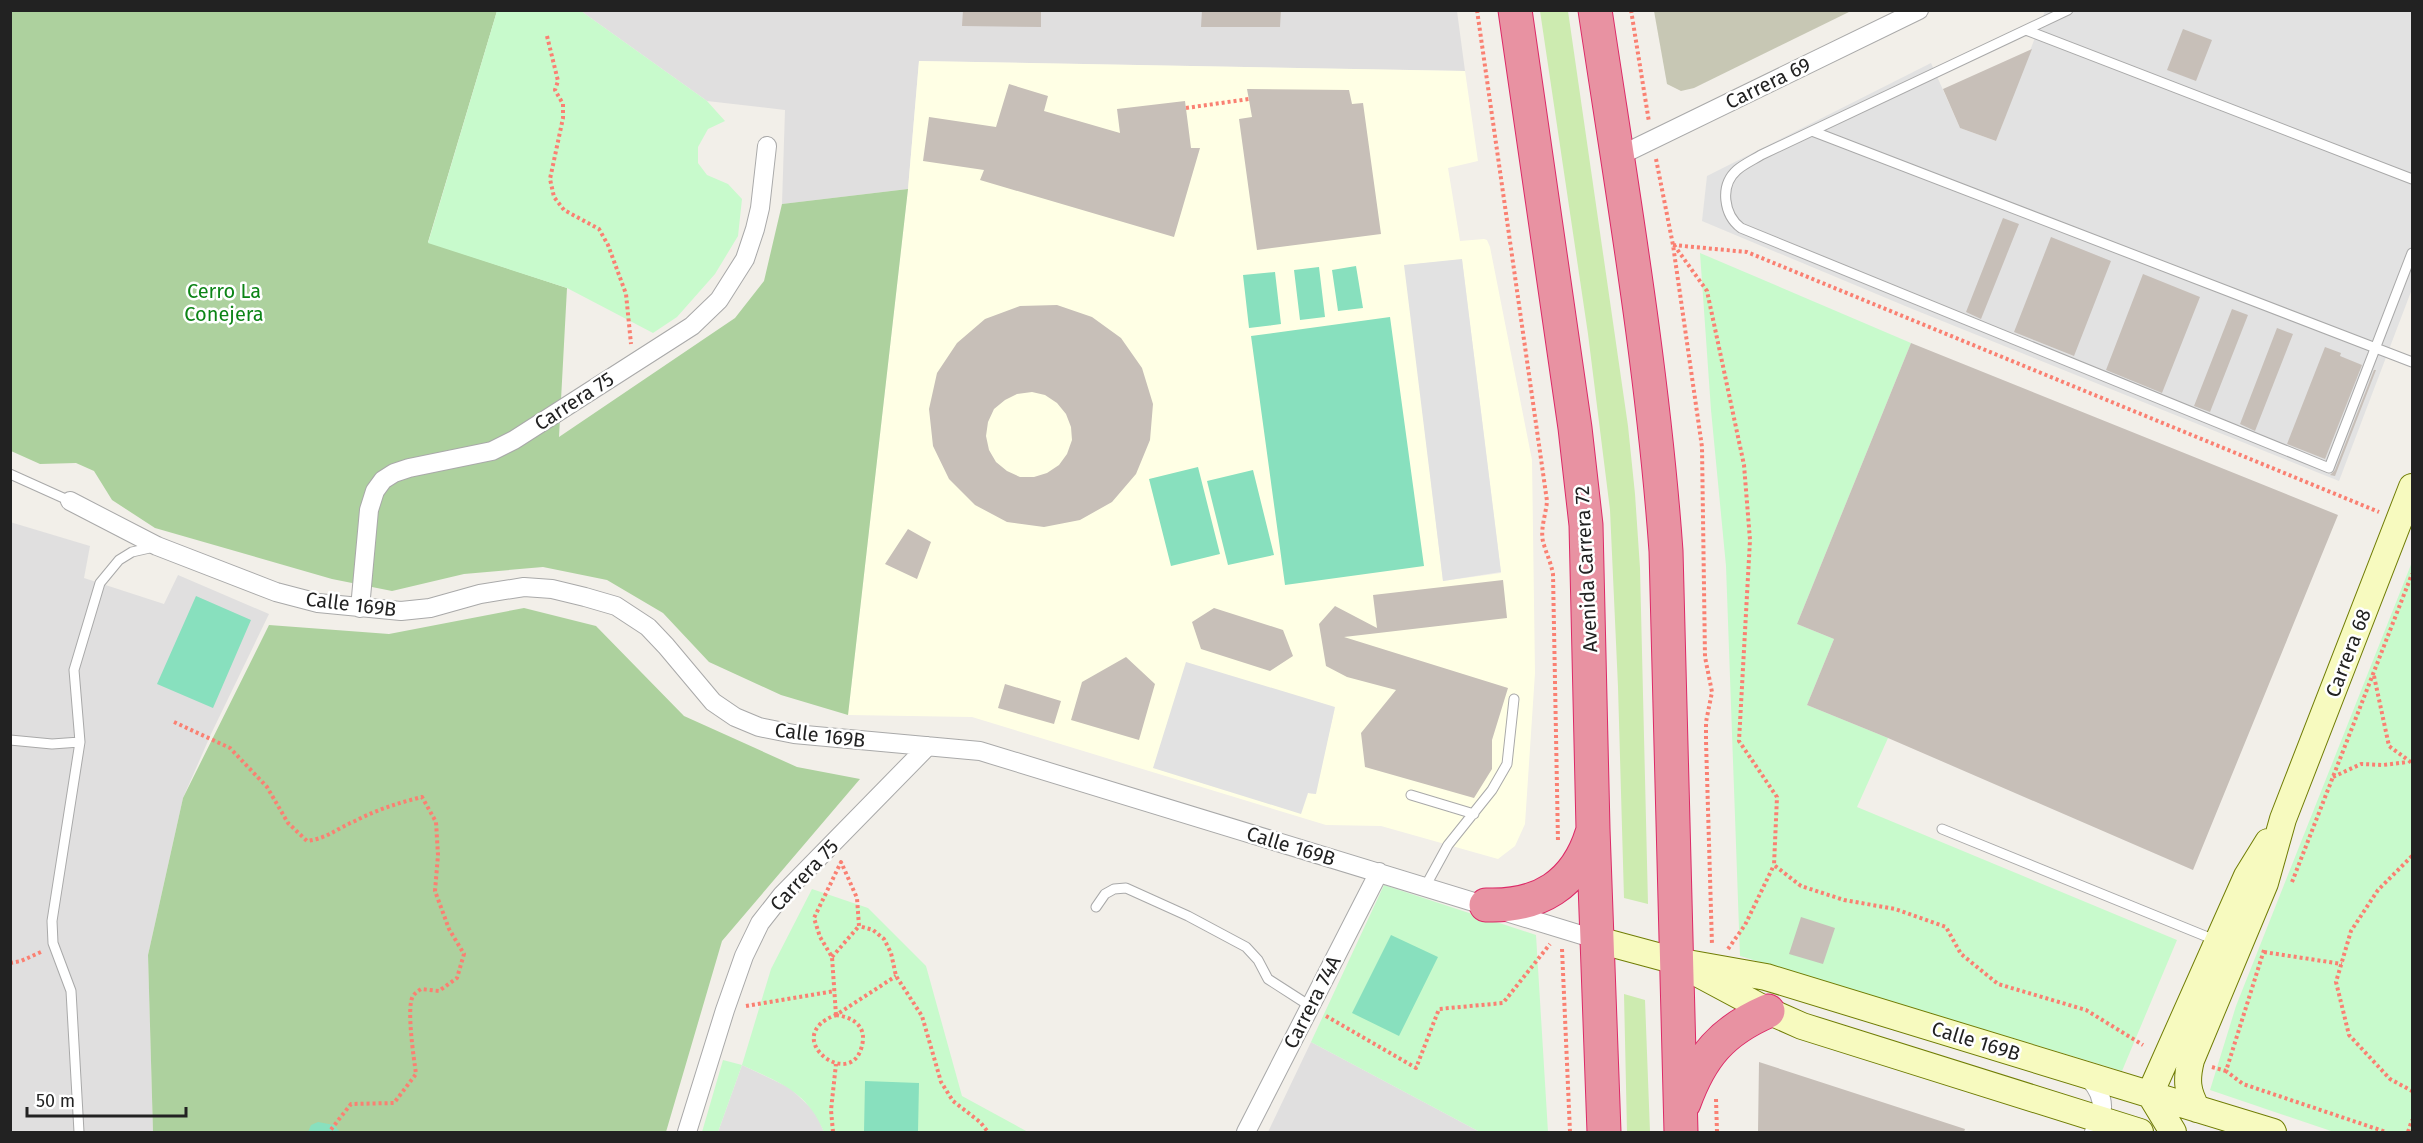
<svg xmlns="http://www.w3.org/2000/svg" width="2423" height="1143" font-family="'Fira Sans',sans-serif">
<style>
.residential{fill:#e0dfdf}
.education{fill:#ffffe5;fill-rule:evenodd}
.construction{fill:#c7c7b4}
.grass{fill:#cdebb0}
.forest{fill:#add19e}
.park{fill:#c8facc}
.pitch{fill:#88e0be}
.parking{fill:#e2e2e2}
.building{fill:#c7bfb8;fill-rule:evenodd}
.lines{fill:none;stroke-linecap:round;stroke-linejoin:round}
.lane-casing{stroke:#a9a9a9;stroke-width:11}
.street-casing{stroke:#a9a9a9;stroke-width:20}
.secondary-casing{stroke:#707d05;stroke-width:28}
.highway-casing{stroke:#dc2a67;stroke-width:35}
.path{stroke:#fa8072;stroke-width:4;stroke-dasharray:3 3;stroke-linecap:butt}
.lane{stroke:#fff;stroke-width:9}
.street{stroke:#fff;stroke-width:18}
.secondary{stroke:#f7fabf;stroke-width:26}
.highway{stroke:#e892a2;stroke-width:33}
.labels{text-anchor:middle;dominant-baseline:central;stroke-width:5;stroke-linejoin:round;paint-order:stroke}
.street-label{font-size:20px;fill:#222;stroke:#fff}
.park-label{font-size:20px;fill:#0c8416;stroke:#fff}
</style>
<rect width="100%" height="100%" fill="#f2efe9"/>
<path class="residential" d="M581,11h876l8,60 -546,-10 -11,128 -126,15 3,-94 -78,-9z
M10,522l80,24 -6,32 80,26 14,-29 91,39 -58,120 -28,64 -35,157 5,177h-142z
M1311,1042l169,90h-212z
M742,1065l48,23 26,25 8,19h-106z"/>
<path class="education" d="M919,61l546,10 13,90 -30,7 12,73 24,-2 3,1 3,7 42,213 3,213 -10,151 -10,22 -17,13 -117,-33 -55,-1 -354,-108 -124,-2 60,-526zM1462,260l39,313 -58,8 -38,-316zM1335,707l-20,87 -7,-1 -7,21z"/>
<path class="construction" d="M1654,11v-1l197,1 -157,77 -13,3 -14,-7z"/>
<path class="grass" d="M1540,11h28l60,415 7,68 5,74 8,336 -24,-6 -6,-211 -8,-177 -22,-176z
M1624,994l21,6 5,132h-23z"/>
<path class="forest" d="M10,11h487l-69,231 139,46 -8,149 176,-119 29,-37 18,-77 126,-15 -60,526 -67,-20 -72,-33 -46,-49 -56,-33 -64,-13 -79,7 -72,17 -60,-12 -177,-51 -43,-28 -18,-29 -18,-8 -36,1 -29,-13z
M524,608l72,18 88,90 113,51 63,12 -138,162 -56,191h-513l-5,-177 35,-157 86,-173 120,9z"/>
<path class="park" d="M497,11h84l126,90 18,20 -17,8 -10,18v16l9,12 21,9 14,15 -4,37 -23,38 -38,43 -24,16 -86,-45 -139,-45z
M1700,253l211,90 -114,281 37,15 -27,66 81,33 -31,69 320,133 -55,131 -382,-115 -14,-390 -15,-156z
M2412,562v570h-78l-124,-42 26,-84z
M1384,885l152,50 12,197h-68l-169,-90z
M812,889l56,19 58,58 36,130 66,36h-204c-17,-41 -44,-49 -82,-67l-24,67h-16l21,-72 19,5 29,-96z"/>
<path class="pitch" d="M1356,266l7,42 -25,3 -6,-41z
M1319,267l6,50 -25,3 -6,-50z
M1275,272l6,52 -32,4 -6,-53z
M1390,317l34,249 -139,19 -34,-249z
M1198,467l22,87 -49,12 -22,-87z
M1253,470l21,85 -46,10 -21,-84z
M196,596l55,24 -38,88 -56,-24z
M1391,935l47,22 -39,79 -47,-23z
M865,1081l54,2 -1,49h-54z
M318,1122l16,3 6,7h-32l3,-7z"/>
<path class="parking" d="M2045,11h367v278l-73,192 -429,-173 -208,-87 5,-45 224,-113 29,65 36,13z
M1462,259l39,313 -58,9 -39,-316z
M1186,662l149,45 -19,87 -8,-1 -7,21 -148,-46z"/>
<path class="building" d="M963,10h78v17l-79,-1z
M1202,10h79l-1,17h-79z
M2183,29l29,11 -16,41 -29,-11z
M2032,49l-36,92 -36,-13 -17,-39z
M1009,84l39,12 -4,15 76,22 -3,-24 68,-8 6,47h9l-26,89 -194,-57 4,-10 -61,-9 6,-44 67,10z
M1247,89l102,1 3,14 11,-1 18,131 -124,16 -18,-131 13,-2z
M2003,218l16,6 -38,95 -15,-7z
M2051,237l60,24 -37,95 -60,-24z
M2143,274l57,23 -38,96 -56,-23z
M1057,305l35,12 29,21 21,30 11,36 -3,36 -14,34 -24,28 -32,18 -36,7 -37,-5 -32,-17 -26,-26 -16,-33 -4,-37 8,-36 20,-30 28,-24 35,-13zM1032,392l13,3 12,8 9,11 5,13 1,13 -5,14 -8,11 -12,8 -13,4h-14l-13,-6 -11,-9 -7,-12 -3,-14 2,-14 6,-13 11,-9 12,-6z
M2232,309l16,6 -38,97 -16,-6z
M2277,328l16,6 -38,97 -15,-7z
M1911,343l427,172 -145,355 -305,-132 -81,-33 27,-66 -37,-15z
M2325,347l16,6 -1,3 22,9 -37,94 -38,-15z
M2374,370h2l-41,106 -5,-1 5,-5z
M908,529l23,13 -14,37 -32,-15z
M1503,580l4,38 -163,19 164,51 -16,52v29l-18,29 -109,-31 -4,-34 35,-43 -49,-13 -21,-11 -7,-42 16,-18 42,22 -4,-33z
M1214,608l69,22 10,26 -23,15 -69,-22 -9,-27z
M1126,657l29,27 -16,56 -68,-20 11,-38z
M1005,684l56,17 -7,23 -56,-16z
M1801,917l34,11 -12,36 -34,-10z
M1759,1062l206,67 -1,3h-206z"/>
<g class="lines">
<g class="lane-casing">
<path id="lane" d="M2068,10l-307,145c-8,5 -17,9 -24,15 -18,16 -13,45 4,58l588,240 83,-215
M2026,30l386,149
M1812,131l600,231
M10,474l60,27
M10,740l42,4 28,-2
M1411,795l63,19
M1942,829l273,111
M1425,887l23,-42 44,-55 15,-26 7,-65
M1096,907l9,-13 9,-5 12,-1 62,28 58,31 12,13 10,19 42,27
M79,1132l-8,-141 -18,-48 -1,-22 28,-179 -6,-72 26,-87 19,-23 13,-8 22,-5"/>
</g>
<g class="street-casing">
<path id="street" d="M1617,157l302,-147
M70,501l87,45 119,46 42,11 83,8 29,-3 50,-14 44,-7 28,2 33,8 31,9 32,21 18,19 47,56 22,15 24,10 35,7 186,17 618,189
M360,608l9,-98 6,-19 8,-11 11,-7 15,-5 83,-17 22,-11 178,-114 27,-26 26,-41 10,-30 5,-21 7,-62
M2084,1074c20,17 23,36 10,58
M687,1132l38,-122 19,-54 16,-33 22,-28 146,-149
M1246,1132l133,-260"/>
</g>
<g class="secondary-casing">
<path id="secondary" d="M1598,940l78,21 90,16 507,155
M1695,972l73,39 34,15 338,106
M2197,1109c-10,-18 -11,-29 -6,-49l74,-177 18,-64 129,-332
M2173,1132l-23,-38 97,-218 21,-34"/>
</g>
<g class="highway-casing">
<path id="highway" d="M1515,10l60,418 11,97 7,304 11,303
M1595,10c27,180 58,360 71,541l15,581
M1486,905c53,2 90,-20 106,-72
M1684,1103c17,-47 38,-72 84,-92"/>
</g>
<path class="path" d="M1477,10l70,491c-1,14 -8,30 -3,44 3,10 7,18 9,29l5,268
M1631,10l18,112
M547,36l11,45 -3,9 8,14v14l-13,61 4,18 10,13 35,19 9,16 18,49 5,50
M1186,108l63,-9
M1656,159l17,86 29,202 3,210 7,35 -6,30v19l6,204
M1673,245l74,7 632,260
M1674,245l33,46 37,174 6,75 -11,201 38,56 -3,68 27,21 43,14 51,9 51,18 15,27 37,30 88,26 57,35
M2374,676l15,70 23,17
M174,722l56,26 37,39 21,36 19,18c21,-3 29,-12 48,-20 21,-11 43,-18 67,-24l14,25 2,33 -3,36 14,38 15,25 -7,24 -18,13 -18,-2c-3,2 -6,4 -8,7 -7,11 1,63 3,78l-22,29 -43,1 -22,28
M2333,777l28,-13 22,1 25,-3
M2412,856l-34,34 -27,41 -15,51 13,53 41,44 22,12
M2292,882l120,-308
M1562,949l8,183
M1728,949l17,-24 29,-60
M2264,950l-38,121 17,13 143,48
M2264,952l78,12
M832,957l27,-31
M10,963l11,-2 20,-9
M746,1006l89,-15
M836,1015l-4,-58 -12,-20 -6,-19 27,-56 16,36 2,28 14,4 11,9 7,14 5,23 26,40 19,66 12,19 27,21 8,10
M836,1015c20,3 32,13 25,34 -13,41 -82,-13 -25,-34l60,-39
M1326,1016l90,52 23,-59 64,-6 47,-59
M2212,1067l14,4
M1716,1099l1,33
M833,1132l-2,-22 5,-46
M2408,1132l4,-12"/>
<use href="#lane" class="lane"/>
<use href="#street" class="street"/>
<use href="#secondary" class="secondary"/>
<use href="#highway" class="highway"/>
</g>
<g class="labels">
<g class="street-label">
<text transform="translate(1768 83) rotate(-26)">Carrera 69</text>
<text transform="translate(574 401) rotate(-33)">Carrera 75</text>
<text transform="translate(1586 569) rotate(-93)">Avenida Carrera 72</text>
<text transform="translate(351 604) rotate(7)">Calle 169B</text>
<text transform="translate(2348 653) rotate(-69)">Carrera 68</text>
<text transform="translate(820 735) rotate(7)">Calle 169B</text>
<text transform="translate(1291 846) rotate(17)">Calle 169B</text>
<text transform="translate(804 875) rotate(-47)">Carrera 75</text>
<text transform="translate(1312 1002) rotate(-63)">Carrera 74A</text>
<text transform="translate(1976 1041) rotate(17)">Calle 169B</text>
</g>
<g class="park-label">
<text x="224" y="291">Cerro La<tspan x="224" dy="23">Conejera</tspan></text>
</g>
</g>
<rect width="2423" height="1143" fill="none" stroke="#222222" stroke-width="24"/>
<path d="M27 1107v9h159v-9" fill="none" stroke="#222222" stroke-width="3"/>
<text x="36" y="1107" font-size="18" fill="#222222" stroke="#ffffff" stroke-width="4.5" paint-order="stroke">50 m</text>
</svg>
